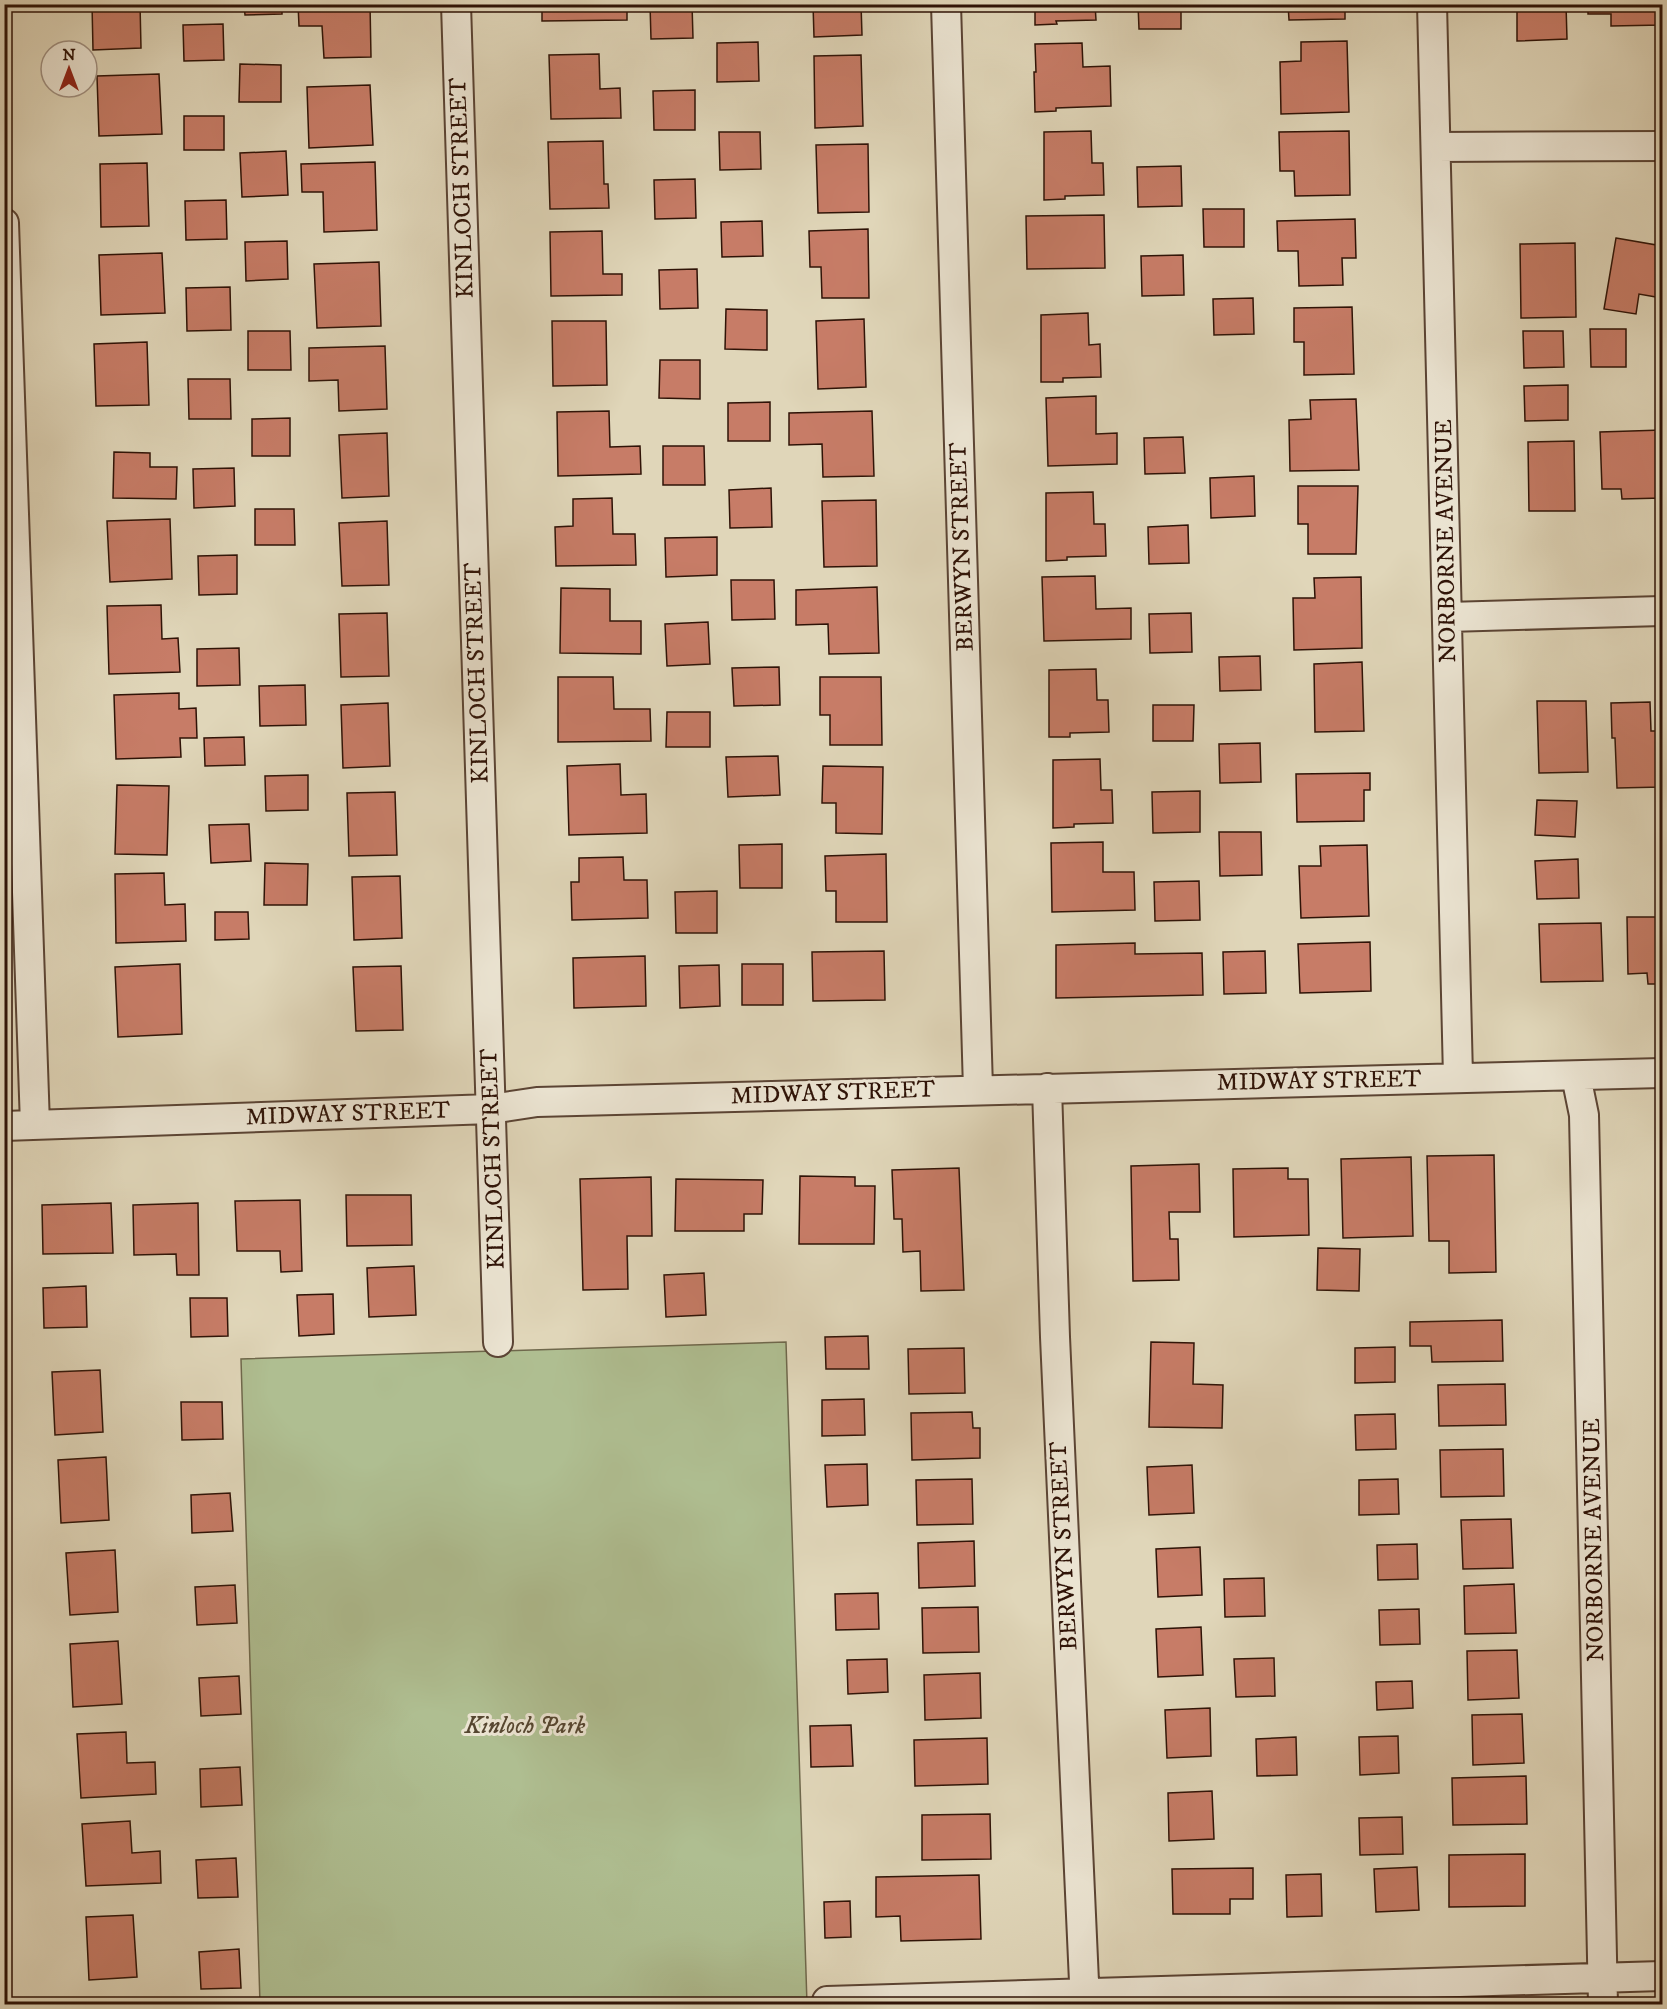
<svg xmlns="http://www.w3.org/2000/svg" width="1667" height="2009" font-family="'IM FELL DW Pica',serif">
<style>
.green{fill:#afbe91;stroke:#6f684c;stroke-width:1.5}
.building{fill:#c77c67;stroke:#2f1307;stroke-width:1.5}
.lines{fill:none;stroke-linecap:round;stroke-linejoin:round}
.street-casing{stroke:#5b4434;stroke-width:32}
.street{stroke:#ebe4d2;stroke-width:28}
.labels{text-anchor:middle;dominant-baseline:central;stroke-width:6;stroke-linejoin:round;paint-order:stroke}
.street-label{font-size:24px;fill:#2f1307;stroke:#ebe4d2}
.park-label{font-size:24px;font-style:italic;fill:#554630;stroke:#ebe4d2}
</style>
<rect width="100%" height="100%" fill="#e0d6b9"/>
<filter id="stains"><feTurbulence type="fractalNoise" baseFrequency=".00333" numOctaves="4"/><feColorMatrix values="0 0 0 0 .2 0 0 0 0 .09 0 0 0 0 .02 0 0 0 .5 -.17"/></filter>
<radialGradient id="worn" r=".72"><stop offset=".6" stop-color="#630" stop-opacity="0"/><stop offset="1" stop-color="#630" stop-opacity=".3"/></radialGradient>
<path class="green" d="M786,1342l21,662h-547l-19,-645z"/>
<path class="building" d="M92,4h48l1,44 -48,2z
M244,4h38v10l-37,1z
M298,4h72l1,53 -47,1 -2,-32h-23z
M542,4h85v16l-85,1z
M650,4h42l1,34 -42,1z
M813,4h48l1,31 -48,2z
M1035,4h60l1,16 -40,1 1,3 -22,1z
M1138,4h43v25h-42z
M1288,4h57v15l-56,1z
M1517,4h49l1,35 -50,2z
M1588,4h74v21l-51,1v-12h-23z
M223,24l1,36 -40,1 -1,-36z
M1347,41l2,71 -68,2 -1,-52 21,-1v-19z
M758,42l1,39 -42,1v-39z
M1082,43l1,24 27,-1 1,40 -55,2v3l-21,1 -1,-40h2l-1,-28z
M599,54l1,35 20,-1 1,30 -70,1 -2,-64z
M861,55l2,71 -48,2 -1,-72z
M240,64l41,1v37h-42z
M159,74l3,60 -63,2 -2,-60z
M370,85l3,60 -64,3 -2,-61z
M695,90v40h-41l-1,-39z
M184,116h40v34h-40z
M1091,131l1,32h11l1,32 -39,1v3l-21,1v-68z
M1349,131l1,64 -55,1 -1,-25h-14l-1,-39z
M719,132h41l1,37 -41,1z
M603,141l1,43h4l1,24 -59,1 -2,-67z
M868,144l1,68 -51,1 -2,-68z
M286,151l2,44 -46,2 -2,-44z
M375,162l2,68 -53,2 -1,-40h-21l-1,-28z
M147,163l2,63 -48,1 -1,-63z
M1181,166l1,40 -44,1 -1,-40z
M695,179l1,39 -41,1 -1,-39z
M226,200l1,39 -41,1 -1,-39z
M1203,209h41v38h-40z
M1104,215l1,53 -78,1 -1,-53z
M1355,219l1,39h-14l1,27 -44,1 -1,-35h-20l-1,-30z
M762,221l1,35 -41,1 -1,-35z
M868,229l1,69h-47l-1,-31h-11l-1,-36z
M602,231l1,43h19v21l-71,1 -1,-64z
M1616,238l46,8v52l-23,-4 -3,20 -32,-5z
M287,241l1,38 -42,2 -1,-39z
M1575,243l1,74 -55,1 -1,-74z
M162,253l3,60 -64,2 -2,-60z
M1183,255l1,40 -42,1 -1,-40z
M379,262l2,64 -64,2 -3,-64z
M697,269l1,39 -38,1 -1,-39z
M230,287l1,43 -44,1 -1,-43z
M1253,298l1,36 -40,1 -1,-36z
M1352,307l2,67 -50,1v-33h-10v-34z
M726,309l41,1v40l-42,-1z
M1088,313l1,32 11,-1 1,33 -38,1v4h-22v-67z
M864,319l2,68 -48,2 -2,-68z
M552,321h54l1,64 -54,1z
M1590,329h36v38h-35z
M248,331h42l1,39h-43z
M1523,331h40l1,36 -40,1z
M147,342l2,63 -53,1 -2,-62z
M385,346l2,63 -48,2 -1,-31 -29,1v-33z
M660,360h40v39l-41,-1z
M188,379h42l1,40h-42z
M1568,385v35l-43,1 -1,-35z
M1096,396v38l21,-1v31l-69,2 -2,-68z
M1356,399l3,71 -69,1 -1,-51 22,-1 -1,-19z
M770,402v39h-42v-38z
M609,411l1,36 30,-1 1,28 -83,2 -1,-64z
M872,411l2,65 -51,1 -1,-33 -33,1v-32z
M290,418v38h-38v-37z
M1662,430v68l-40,1 -1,-10h-19l-2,-57z
M387,433l2,63 -47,2 -3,-63z
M1183,437l2,36 -40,1 -1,-36z
M1574,441l1,70h-46l-1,-69z
M663,446h41l1,39h-42z
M114,452l36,1v14h27l-1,32 -63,-1z
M234,468l1,38 -41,2 -1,-39z
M1254,476l1,40 -44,2 -1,-40z
M1298,486h60l-2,68h-48v-30h-10z
M771,488l1,39 -42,1 -1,-38z
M1093,492l1,32h11l1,32 -39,1v3l-21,1v-68z
M612,498l1,36h22l1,31 -80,1 -1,-39 18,-1v-27z
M876,500l1,66 -53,1 -2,-66z
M255,509h39l1,36h-40z
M170,519l2,60 -62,3 -3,-61z
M387,521l2,64 -47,1 -3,-63z
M1188,525l1,38 -40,1 -1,-37z
M717,537v38l-51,2 -1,-39z
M237,555v39l-38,1 -1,-39z
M1095,576l1,33 35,-1v31l-87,2 -2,-64z
M1361,577l1,71 -68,2 -1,-52h22l-1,-20z
M731,580h43l1,39 -43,1z
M877,587l2,66 -50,1 -1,-30 -32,1v-35z
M561,588l49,1v32h31v33l-81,-1z
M161,605l1,34 16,-1 2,34 -71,2 -2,-68z
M387,613l2,63 -48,1 -2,-63z
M1191,613l1,39 -42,1 -1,-39z
M708,622l2,42 -43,2 -2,-42z
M239,648l1,37 -43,1v-37z
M1260,656l1,34 -41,1 -1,-34z
M1362,662l2,69 -49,1 -1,-68z
M779,667l1,38 -46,1 -2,-38z
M1096,669l1,31h11l1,32 -39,1v4h-21v-67z
M558,677h55l1,32h36l1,32 -93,1z
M820,677h61l1,68h-52v-30h-10z
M305,685l1,40 -46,1 -1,-40z
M179,693v16l17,-1 1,30h-17l1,19 -65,2 -2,-64z
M1537,701h49l2,71 -49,1z
M1650,702l1,29h11v56l-45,1 -2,-50h-3l-1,-35z
M388,703l2,63 -47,2 -2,-63z
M1153,705h41l-1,36h-40z
M667,712h43v35h-44z
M244,737l1,28 -40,1 -1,-28z
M1260,743l1,39 -41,1 -1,-39z
M778,756l2,39 -52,2 -2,-40z
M1100,759l1,31h11l1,33 -39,1v3l-21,1v-68z
M620,764l1,31 25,-1 1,39 -78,2 -2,-69z
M823,766l60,1 -1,67 -46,-1v-30h-14z
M1370,773v17h-6v31l-67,1 -1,-48z
M308,775v35l-42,1 -1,-35z
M117,785l52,1 -2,69 -52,-1z
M1200,791v41l-47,1 -1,-41z
M395,792l2,63 -48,1 -2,-63z
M1537,800l40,1 -2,36 -40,-2z
M249,824l2,37 -40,2 -2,-38z
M1219,832h42l1,43 -42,1z
M1103,842v30h31l1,38 -83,2 -1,-69z
M782,844v44h-42l-1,-43z
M1367,845l2,71 -68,2 -2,-52h22l-1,-20z
M886,854l1,68h-51v-31h-10l-1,-35z
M623,857l1,23h23l1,38 -76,2 -1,-38h8v-24z
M1578,859l1,39 -42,1 -2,-38z
M265,863l43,1 -1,41h-43z
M164,873l1,32 20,-1 1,37 -70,2 -1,-69z
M400,876l2,62 -48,2 -2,-63z
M1199,881l1,39 -45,1 -1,-39z
M717,891v42h-41l-1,-41z
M215,912h33l1,27 -34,1z
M1627,917h35v67h-14l-1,-11 -19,1z
M1601,923l2,58 -62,1 -2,-58z
M1370,942l1,49 -71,2 -2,-49z
M1135,943v11l67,-1 1,42 -147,3v-53z
M884,951l1,49 -72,1 -1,-49z
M1265,951l1,42 -42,1 -1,-42z
M645,956l1,50 -72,2 -1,-50z
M180,964l2,70 -64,3 -3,-70z
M742,964h41v41h-41z
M719,965l1,41 -40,2 -1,-42z
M401,966l2,64 -47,1 -3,-64z
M1494,1155l2,117 -47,1v-32h-20l-2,-85z
M1411,1157l2,79 -70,2 -2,-79z
M1199,1164l1,48h-31l1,27h8l1,41 -46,1 -2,-115z
M959,1168l5,122 -43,1 -1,-40 -17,1 -1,-33h-8l-2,-49z
M1288,1168v11h20l1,56 -75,2 -1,-68z
M800,1176l55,1v9h20l-1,58h-75z
M651,1177l1,59h-25l1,53 -45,1 -3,-111z
M676,1179l87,1 -1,34h-18v17h-69z
M346,1195h65l1,50 -65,1z
M300,1200l2,71 -21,1 -1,-21h-43l-2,-50z
M111,1203l2,50 -70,1 -1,-49z
M198,1203l1,72h-22l-1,-21 -42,1 -1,-50z
M1318,1248l42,1 -1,42 -42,-1z
M414,1266l2,49 -47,2 -2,-49z
M704,1273l2,42 -40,2 -2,-42z
M86,1286l1,41 -43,1 -1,-40z
M333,1294l1,40 -35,2 -2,-41z
M190,1298h37l1,38 -37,1z
M1502,1320l1,41 -71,1 -1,-16h-21v-24z
M868,1336l1,33h-43l-1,-32z
M1151,1342l43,1 -1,41 30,1 -1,43 -73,-1z
M1395,1347v35l-40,1v-35z
M964,1348l1,45 -56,1 -1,-45z
M100,1370l3,62 -48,3 -3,-63z
M1505,1384l1,41 -67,1 -1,-41z
M864,1399l1,36 -43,1v-36z
M181,1402h41l1,37 -41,1z
M972,1412l1,16h7v30l-68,2 -1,-47z
M1395,1414l1,35 -40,1 -1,-35z
M1503,1449l1,47 -63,1 -1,-47z
M106,1457l3,63 -48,3 -3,-63z
M867,1464l1,41 -41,2 -2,-42z
M1192,1465l2,48 -45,2 -2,-48z
M972,1479l1,45 -56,1 -1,-45z
M1398,1479l1,35 -40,1v-35z
M230,1493l3,38 -41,2 -1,-38z
M1511,1519l2,49 -50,1 -2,-49z
M974,1541l1,45 -56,2 -1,-45z
M1417,1544l1,35 -40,1 -1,-35z
M1200,1547l2,48 -44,2 -2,-48z
M115,1550l3,62 -48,3 -4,-62z
M1264,1578l1,38 -40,1 -1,-38z
M1514,1584l2,49 -51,1 -1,-48z
M235,1585l2,38 -40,2 -2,-38z
M878,1593l1,36 -43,1 -1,-36z
M978,1607l1,45 -56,1 -1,-45z
M1419,1609l1,35 -40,1 -1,-35z
M1201,1627l2,48 -45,2 -2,-48z
M118,1641l4,63 -49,3 -3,-63z
M1517,1650l2,48 -51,2 -1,-49z
M1274,1658l1,38 -39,1 -2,-38z
M887,1659l1,33 -40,2 -1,-34z
M980,1673l1,45 -56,2 -1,-45z
M239,1676l2,38 -40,2 -2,-38z
M1412,1681l1,27 -36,2 -1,-28z
M1210,1708l1,48 -44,2 -2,-48z
M1522,1714l2,49 -51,2 -1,-50z
M851,1725l2,41 -42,1 -1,-41z
M126,1732l1,31 28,-1 1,32 -75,4 -4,-64z
M1398,1736l1,37 -39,2 -1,-38z
M1296,1737l1,38 -40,1 -1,-37z
M987,1738l1,46 -73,2 -1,-46z
M240,1767l2,38 -41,2 -1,-38z
M1526,1776l1,48 -74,1 -1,-47z
M1212,1791l2,48 -45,2 -1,-48z
M990,1814l1,45 -69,1v-45z
M1402,1817l1,37 -43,1 -1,-37z
M130,1821l2,32 28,-2 1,32 -75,3 -4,-62z
M1525,1854v52l-76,1v-52z
M236,1858l2,39 -40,1 -2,-38z
M1417,1867l2,43 -43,2 -2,-43z
M1253,1868v31h-23v15h-57l-1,-45z
M1321,1874l1,42 -35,1 -1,-42z
M979,1875l2,64 -80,2 -1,-25 -24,1v-40z
M850,1901l1,36 -26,1 -1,-36z
M133,1915l4,62 -48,3 -3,-63z
M239,1949l2,39 -40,1 -2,-37z"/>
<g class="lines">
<g class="street-casing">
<path id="street" d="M456,4l42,1338
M946,4l32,1085
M1432,4l26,1073
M1436,147l226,-1
M4,223l31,902
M1448,617l214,-6
M1576,1076l8,39 19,889
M1047,1088l8,249 30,667
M4,1126l487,-17 46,-7 1125,-29
M827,2001l835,-25"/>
</g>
<use href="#street" class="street"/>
</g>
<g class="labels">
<g class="street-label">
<text transform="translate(462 188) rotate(-92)">KINLOCH STREET</text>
<text transform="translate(1446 541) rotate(-91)">NORBORNE AVENUE</text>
<text transform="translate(962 547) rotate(-92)">BERWYN STREET</text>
<text transform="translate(477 673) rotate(-92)">KINLOCH STREET</text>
<text transform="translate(1319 1081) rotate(-1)">MIDWAY STREET</text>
<text transform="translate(833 1093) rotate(-2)">MIDWAY STREET</text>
<text transform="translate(348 1114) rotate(-2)">MIDWAY STREET</text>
<text transform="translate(493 1159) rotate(-92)">KINLOCH STREET</text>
<text transform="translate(1594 1540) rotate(-91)">NORBORNE AVENUE</text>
<text transform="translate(1064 1546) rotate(-93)">BERWYN STREET</text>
</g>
<g class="park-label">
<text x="525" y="1726">Kinloch Park</text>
</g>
</g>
<rect width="1667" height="2009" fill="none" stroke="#e0d6b9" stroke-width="24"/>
<rect x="6" y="6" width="1655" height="1997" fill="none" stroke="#2f1307" stroke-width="3"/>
<rect x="12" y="12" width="1643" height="1985" fill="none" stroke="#2f1307" stroke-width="1.5"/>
<g transform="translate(69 69)"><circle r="28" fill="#ebe4d2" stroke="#a09081" stroke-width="1.5"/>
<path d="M0-4.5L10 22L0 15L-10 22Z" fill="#8f2418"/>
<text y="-9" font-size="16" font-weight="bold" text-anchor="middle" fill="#2f1307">N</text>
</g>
<rect width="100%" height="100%" filter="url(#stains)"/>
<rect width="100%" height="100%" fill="url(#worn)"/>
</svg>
